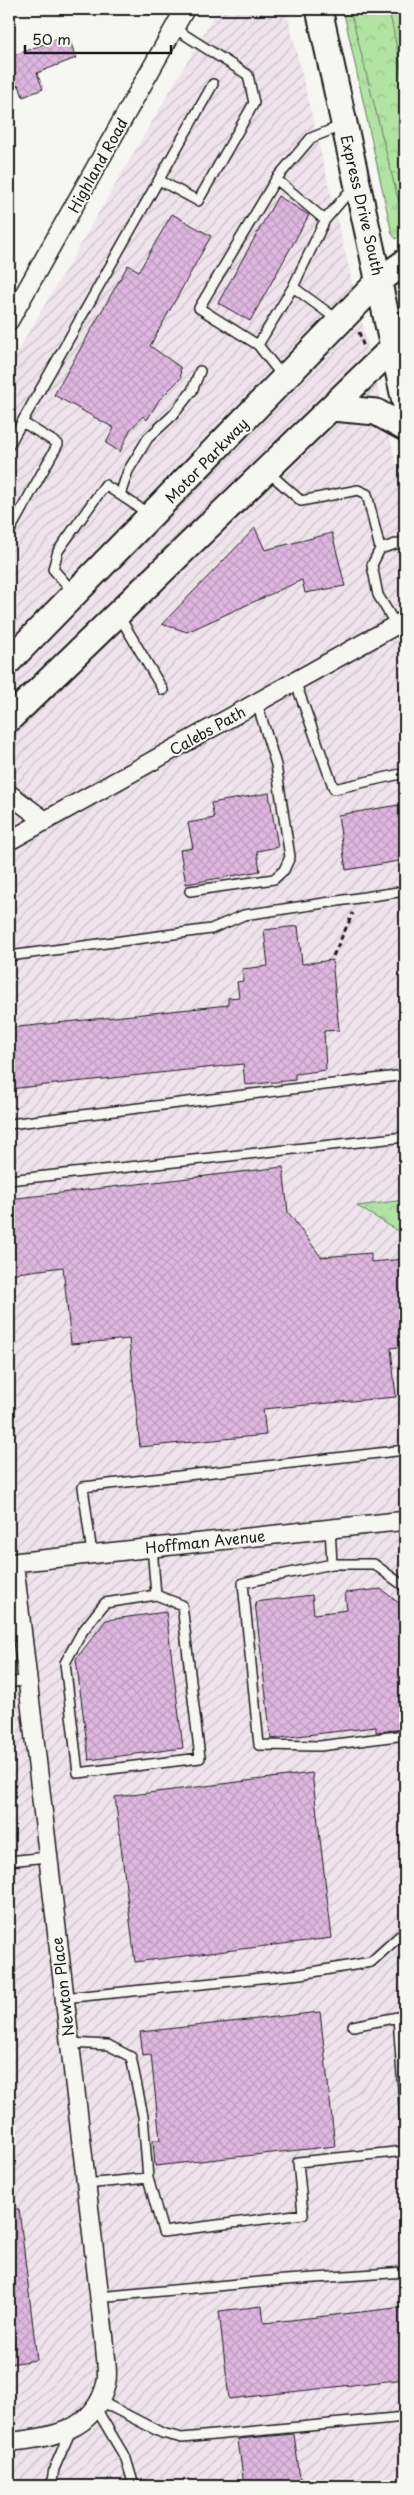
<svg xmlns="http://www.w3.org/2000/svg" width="414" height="2495" font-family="'Playpen Sans',sans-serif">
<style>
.industrial{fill:url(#industrial-furrows)}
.grass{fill:url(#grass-tufts);stroke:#668060}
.forest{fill:url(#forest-crowns);stroke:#668060}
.building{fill:url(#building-cross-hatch);stroke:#1c1c1c}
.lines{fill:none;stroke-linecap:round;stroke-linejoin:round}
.lane-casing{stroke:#1c1c1c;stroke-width:12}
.street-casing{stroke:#1c1c1c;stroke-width:21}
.secondary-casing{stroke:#1c1c1c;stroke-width:29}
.path{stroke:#1c1c1c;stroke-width:3;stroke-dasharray:5 4;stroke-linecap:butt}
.lane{stroke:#f6f6f2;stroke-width:9}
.street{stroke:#f6f6f2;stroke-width:18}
.secondary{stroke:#f6f6f2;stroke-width:25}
.labels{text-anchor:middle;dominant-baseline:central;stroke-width:4;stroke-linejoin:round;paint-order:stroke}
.street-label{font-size:15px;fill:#1c1c1c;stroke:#f6f6f2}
</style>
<defs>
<pattern id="industrial-furrows" width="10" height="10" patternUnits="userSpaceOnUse" patternTransform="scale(1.25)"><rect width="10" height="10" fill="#efe3ec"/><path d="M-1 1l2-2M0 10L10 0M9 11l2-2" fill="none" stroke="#ccc2ca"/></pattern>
<pattern id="grass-tufts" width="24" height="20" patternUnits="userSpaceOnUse" patternTransform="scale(1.25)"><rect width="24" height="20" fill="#b1e3a3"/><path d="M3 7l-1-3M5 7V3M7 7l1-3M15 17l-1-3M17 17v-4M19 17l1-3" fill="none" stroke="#98c28c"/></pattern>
<pattern id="forest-crowns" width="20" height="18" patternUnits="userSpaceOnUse" patternTransform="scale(1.25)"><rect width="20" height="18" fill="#b1e3a3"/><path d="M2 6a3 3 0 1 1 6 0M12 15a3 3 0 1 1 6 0" fill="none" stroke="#98c28c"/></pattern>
<pattern id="building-cross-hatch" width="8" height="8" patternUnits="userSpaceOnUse" patternTransform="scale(1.25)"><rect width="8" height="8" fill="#deb6df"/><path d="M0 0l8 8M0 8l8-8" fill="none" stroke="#be9cbf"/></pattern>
</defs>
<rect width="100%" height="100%" fill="#f6f6f2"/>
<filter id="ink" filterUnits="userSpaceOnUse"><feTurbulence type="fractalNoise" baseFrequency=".02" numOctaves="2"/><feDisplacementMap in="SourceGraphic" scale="10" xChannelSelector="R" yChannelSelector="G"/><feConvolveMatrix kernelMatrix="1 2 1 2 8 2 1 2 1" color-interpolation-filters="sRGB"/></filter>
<g filter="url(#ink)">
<path class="industrial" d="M218,9h68l119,491v1986h-396v-2120z"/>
<path class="grass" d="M343,9h58l4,22v199l-9,9 -4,-5z"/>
<path class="forest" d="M350,9h39l16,79v94l-6,21z
M405,1200v35l-48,-29z"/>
<path class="building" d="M68,35l8,23 -39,15 6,16 -20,8 -4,-12 -10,4v-32z
M278,196l31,19 -59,106 -32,-18z
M172,214l39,22 -61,110 30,21 1,11 -22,22 -12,20 -4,-4 -13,14 -10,22 -14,-9 8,-15 -60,-33 74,-130 11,6z
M255,528l10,22 67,-17 13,53 -40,7 -3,-13 -115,52 -25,-8z
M269,793l9,54 -21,4 3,20 -74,13 -6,-34 13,-2 -5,-25 26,-5 -3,-15z
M405,804v56l-59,10 -8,-55z
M298,926l4,38 30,-4 7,70 -15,1 2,39 -31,4v6l-50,5 -2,-21 -234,25v-61l219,-23v-7l11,-1 -2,-15 6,-1 -1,-12 26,-3 -4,-36z
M283,1167l5,45 33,45 50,-4v9l34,-3v87l-14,2 5,49 -133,12 3,26 -126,12 -11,-108 -58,5 -8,-77 -54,7v-75z
M381,1589l24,19v121l-29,3v-5l-105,12 -16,-137 57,-7 2,19 33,-4 -2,-17z
M166,1612l17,136 -94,12 -13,-101 30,-39z
M312,1773l20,165 -197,24 -20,-165z
M320,2012l15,134 -180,20 -2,-26h7l-9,-85 -8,1 -3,-24z
M9,2209h10l18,151 -28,4z
M262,2306l2,17 141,-16v72l-176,20 -10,-88z
M294,2434l7,52h-57l-6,-47z"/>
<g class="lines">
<g class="lane-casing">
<path id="lane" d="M276,179l35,-41 32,-13
M159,180l39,21 56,-98 -6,-28 -74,-47
M325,220l29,-34
M258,345l-59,-37 77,-129 49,41 -32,67
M283,377l-25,-32 35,-58 45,33
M9,445l204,-361
M267,471l34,30 57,-11 9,4 13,55 -8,16 6,30 18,30
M120,495l8,-24 20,-33 25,-23 19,-24 8,-20
M9,532l49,-88 -36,-22
M380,549l25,-8
M74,593l-21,-24 5,-18 47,-66 44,29
M118,614l45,76
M295,681l39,108 71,-16
M190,891l84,-12 10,-9 6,-13 -14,-92 -19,-62
M9,956l202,-27 33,-14 161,-24
M9,1124l396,-49
M9,1180l396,-43
M330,1528l2,36
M152,1547l4,48 26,10 18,153 -122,15 -13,-110 17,-31 23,-29 51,-8
M92,1554l-9,-67 322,-37
M405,1587l-31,-23h-42l-89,19 16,162 61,1 85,-11
M9,1683l18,-3
M9,1861l38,-4
M63,1998l238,-24 70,-12 33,-30
M353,2026l45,-9 7,102
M69,2043l39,2 23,12 12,59 5,62
M85,2184l63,-6 15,54 140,-18 -5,-52 107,-11
M98,2297l173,-16 134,-9
M100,2401l62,32 20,5 223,-21
M97,2410l29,49 8,27
M51,2486l3,-17 17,-39"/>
</g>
<g class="street-casing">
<path id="street" d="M9,321l176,-312
M9,794l35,26
M9,841l396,-221
M9,1563l393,-42
M9,2442c43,-5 85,-10 97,-58 3,-12 -1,-27 -1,-39l-91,-782"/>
</g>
<g class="secondary-casing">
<path id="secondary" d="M319,9l86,393
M332,408l44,4 29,16
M9,661l370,-380 26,-19
M9,719l396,-383"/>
</g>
<path class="path" d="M359,332l5,16
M333,956l20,-43"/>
<use href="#lane" class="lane"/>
<use href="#street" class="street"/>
<use href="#secondary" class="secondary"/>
</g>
</g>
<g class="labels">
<g class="street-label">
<text transform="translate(97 165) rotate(-61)">Highland Road</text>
<text transform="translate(363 205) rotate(77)">Express Drive South</text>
<text transform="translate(206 460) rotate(-46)">Motor Parkway</text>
<text transform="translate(207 730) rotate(-29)">Calebs Path</text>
<text transform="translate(205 1541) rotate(-6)">Hoffman Avenue</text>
<text transform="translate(62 1987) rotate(-97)">Newton Place</text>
</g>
</g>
<rect width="414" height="2495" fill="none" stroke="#f6f6f2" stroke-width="30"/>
<rect x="15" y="15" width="384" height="2465" fill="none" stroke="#1c1c1c" stroke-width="2" filter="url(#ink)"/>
<path d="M25 45v8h146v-8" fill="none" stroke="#1c1c1c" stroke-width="2.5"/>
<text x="32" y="45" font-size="15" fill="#1c1c1c" stroke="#f6f6f2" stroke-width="4" paint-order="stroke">50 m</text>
</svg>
